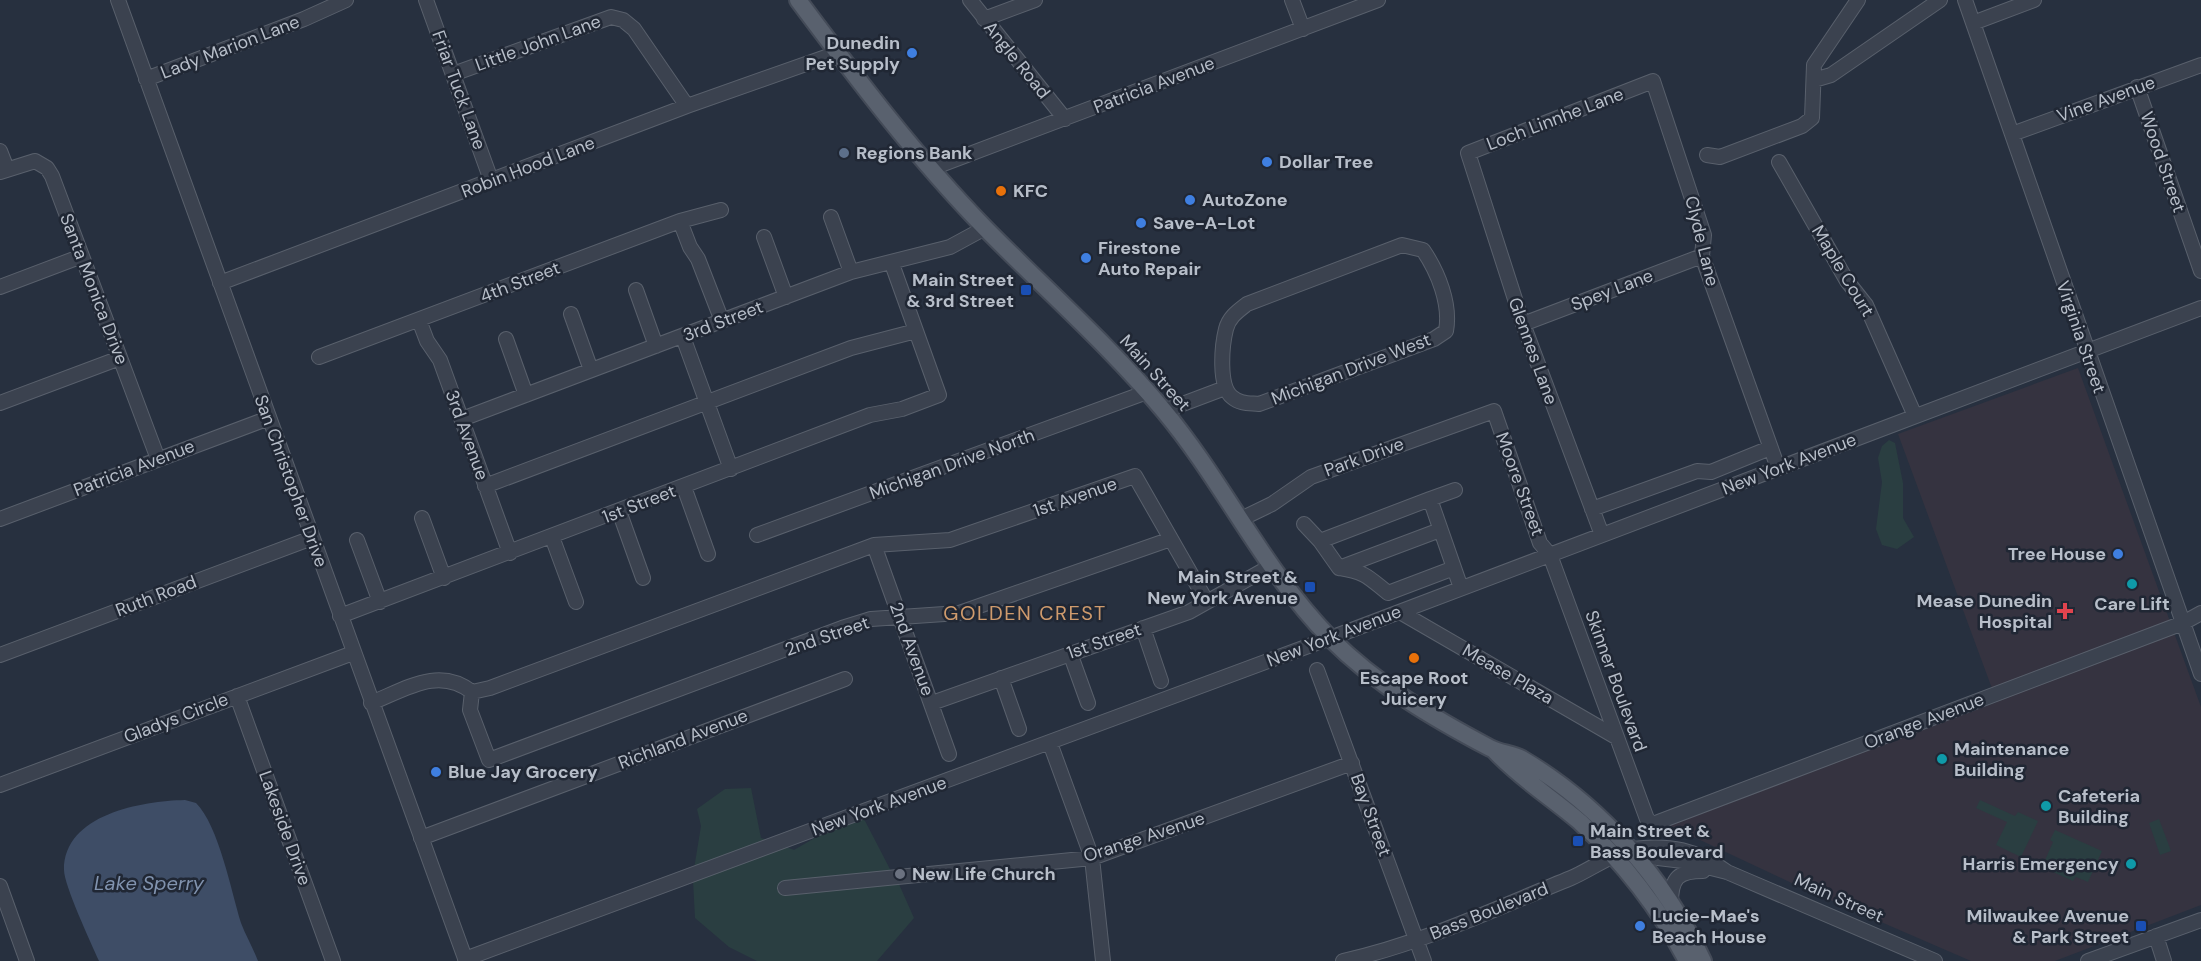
<svg xmlns="http://www.w3.org/2000/svg" width="2201" height="961" font-family="'DM Sans',sans-serif">
<style>
.medical{fill:#353340}
.green{fill:#2a3e41}
.water{fill:#3e4d66}
.lines{fill:none;stroke-linecap:round;stroke-linejoin:round}
.minor-casing{stroke:#59606c;stroke-width:16}
.major-casing{stroke:#444b58;stroke-width:20}
.minor{stroke:#3b424f;stroke-width:14}
.major{stroke:#59616e;stroke-width:16}
.shop-dot{fill:#3f7fe0;stroke:#202734;stroke-width:2}
.service-dot{fill:#5c6f8a;stroke:#202734;stroke-width:2}
.food-dot{fill:#e8710a;stroke:#202734;stroke-width:2}
.transit-dot{fill:#1a4fb4;stroke:#202734;stroke-width:2}
.culture-dot{fill:#0f9aa8;stroke:#202734;stroke-width:2}
.health-dot{fill:#e0444e;stroke:#202734;stroke-width:2}
.worship-dot{fill:#6b7280;stroke:#202734;stroke-width:2}
.labels{text-anchor:middle;dominant-baseline:central;stroke-width:5;stroke-linejoin:round;paint-order:stroke}
.street-label{font-size:18px;fill:#b7bec9;stroke:#202734}
.poi-label{font-size:18px;font-weight:bold;fill:#b7bec9;stroke:#202734;text-anchor:start}
.neighbourhood-label{font-size:20px;letter-spacing:1.5px;fill:#cf9b6d;stroke:#202734}
.water-label{font-size:20px;font-style:italic;fill:#8193af;stroke:#202734}
</style>
<rect width="100%" height="100%" fill="#27303f"/>
<path class="medical" d="M2078,368l123,339v198l-146,56h-84l-173,-75 -132,-62 331,-122 -99,-268z"/>
<path class="green" d="M1889,440l6,3 8,40v35l11,19 -17,12 -15,-4 -6,-16 6,-47 -4,-24 4,-12z
M751,788l10,50 9,3 -76,28 7,-43 -4,-17 28,-20z
M1980,800l35,16 3,-4 20,9 -17,36 -25,-12 11,-23 -31,-14z
M863,817l29,56 -112,11v9l118,-11 16,36 -37,43h-120l-28,-14 -34,-29 -2,-38 91,-34 10,4 31,-18z
M2159,819l12,32 -11,4 -11,-32z
M2055,830l47,21 -14,31 -12,-5 -3,4 -31,-14 11,-25 -3,-2z"/>
<path class="water" d="M185,800l11,3c23,23 35,88 45,120 5,13 12,25 17,38h-159c-8,-18 -35,-76 -35,-91 0,-56 78,-69 121,-70z"/>
<g class="lines">
<g class="minor-casing">
<path id="minor" d="M118,0l348,961
M426,0l65,180
M970,0l95,119
M1292,0l11,29
M1965,0l236,674
M984,19l51,-19
M1973,23l61,-23
M453,74l158,-57 12,3 11,9 53,77
M146,79l158,-60 42,-19
M1814,80l17,-5 109,-75
M2137,87l64,184
M2012,134l189,-69
M0,151l7,18
M1707,155l13,2 82,-31 10,-8 2,-53 44,-65
M1779,162l68,119 19,24 49,111
M930,169l448,-169
M0,172l35,-11 12,7 5,8 106,283
M831,217l20,55
M680,221l10,26 8,12 24,62
M764,237l22,60
M1402,245l21,5c15,22 28,54 23,81l-12,8 -175,65c-10,-1 -19,0 -27,-7 -14,-11 -10,-52 -6,-68 3,-12 12,-18 21,-25z
M220,283l467,-177 150,-53
M0,287l82,-31
M636,290l20,56
M571,314l20,56
M419,320l8,21 13,19 70,193
M1523,324l179,-68
M683,337l48,132
M506,339l20,56
M319,357l361,-136 41,-11
M0,403l120,-45
M1164,411l61,-23
M462,419l389,-147 99,-25 35,-19
M485,486l366,-138 65,-17
M684,487l24,67
M1430,499l25,-9
M1592,509l105,-38 14,1 59,-24
M619,511l24,67
M422,518l22,60
M0,519l269,-101
M1241,519l31,-15 39,-27 183,-66 46,132 10,12 97,264 6,5 530,-201 18,-10
M1304,524l16,17
M1440,530l-101,38 -19,-27 110,-42 31,89
M757,535l390,-143
M1602,535l-79,-211 -55,-171 185,-72 51,154 -2,21 76,212
M552,537l24,65
M357,540l23,62
M874,545l75,209
M1340,568c26,4 29,10 48,25l66,-25
M1400,612l216,125
M340,616l530,-201 32,-6 37,-14 -47,-131
M1143,628l18,53
M1070,653l18,50
M0,655l312,-117
M1317,670l107,291
M1001,678l18,51
M472,692l-2,18 19,50 353,-132 29,-9 88,-6 212,-74
M237,696l96,265
M371,703c35,-14 68,-37 101,-11l18,-4 384,-143 76,-5 185,-64 72,126
M932,703l257,-91 82,-46
M1050,743l42,115 11,103
M0,785l353,-132
M421,838l424,-159
M1637,851l21,7 25,3 44,11 208,89
M0,886l27,75
M785,888l307,-30 260,-95
M1671,903c0,-25 7,-32 32,-32
M2156,936l8,25
M465,959l884,-328 852,-323
M1343,961c78,-17 154,-53 228,-83 15,-6 48,-28 61,-29 38,-5 65,1 95,23
M2088,961l113,-41"/>
</g>
<g class="major-casing">
<path id="major" d="M798,0c59,79 118,157 187,228 60,61 124,117 179,183 60,72 100,160 166,227 47,47 103,80 160,110 10,5 22,6 32,11 78,46 143,120 181,202
M1495,751c25,27 57,47 85,71 42,38 81,89 107,139"/>
</g>
<use href="#minor" class="minor"/>
<use href="#major" class="major"/>
</g>
<g class="shop-dot">
<circle cx="912" cy="53" r="6"/>
<circle cx="1267" cy="162" r="6"/>
<circle cx="1190" cy="200" r="6"/>
<circle cx="1141" cy="223" r="6"/>
<circle cx="1086" cy="258" r="6"/>
<circle cx="2118" cy="554" r="6"/>
<circle cx="436" cy="772" r="6"/>
<circle cx="1640" cy="926" r="6"/>
</g>
<circle class="service-dot" cx="844" cy="153" r="6"/>
<g class="food-dot">
<circle cx="1001" cy="191" r="6"/>
<circle cx="1414" cy="658" r="6"/>
</g>
<g class="transit-dot">
<rect x="1020" y="284" width="12" height="12" rx="3"/>
<rect x="1304" y="581" width="12" height="12" rx="3"/>
<rect x="1572" y="835" width="12" height="12" rx="3"/>
<rect x="2135" y="920" width="12" height="12" rx="3"/>
</g>
<g class="culture-dot">
<circle cx="2132" cy="584" r="6"/>
<circle cx="1942" cy="759" r="6"/>
<circle cx="2046" cy="806" r="6"/>
<circle cx="2131" cy="864" r="6"/>
</g>
<path class="health-dot" d="M2062 602h6v6h6v6h-6v6h-6v-6h-6v-6h6z"/>
<circle class="worship-dot" cx="900" cy="874" r="6"/>
<g class="labels">
<g class="street-label">
<text transform="translate(538 43) rotate(-20)">Little John Lane</text>
<text transform="translate(230 47) rotate(-21)">Lady Marion Lane</text>
<text transform="translate(1017 60) rotate(51)">Angle Road</text>
<text transform="translate(1154 85) rotate(-21)">Patricia Avenue</text>
<text transform="translate(459 90) rotate(70)">Friar Tuck Lane</text>
<text transform="translate(2106 99) rotate(-20)">Vine Avenue</text>
<text transform="translate(1555 119) rotate(-21)">Loch Linnhe Lane</text>
<text transform="translate(2163 162) rotate(71)">Wood Street</text>
<text transform="translate(528 167) rotate(-21)">Robin Hood Lane</text>
<text transform="translate(1702 241) rotate(76)">Clyde Lane</text>
<text transform="translate(1843 271) rotate(59)">Maple Court</text>
<text transform="translate(520 282) rotate(-21)">4th Street</text>
<text transform="translate(94 289) rotate(69)">Santa Monica Drive</text>
<text transform="translate(1612 290) rotate(-21)">Spey Lane</text>
<text transform="translate(723 321) rotate(-21)">3rd Street</text>
<text transform="translate(2081 337) rotate(71)">Virginia Street</text>
<text transform="translate(1533 351) rotate(70)">Glennes Lane</text>
<text transform="translate(1351 369) rotate(-21)">Michigan Drive West</text>
<text transform="translate(1155 373) rotate(48)">Main Street</text>
<text transform="translate(467 435) rotate(70)">3rd Avenue</text>
<text transform="translate(1364 457) rotate(-20)">Park Drive</text>
<text transform="translate(952 464) rotate(-20)">Michigan Drive North</text>
<text transform="translate(1789 464) rotate(-21)">New York Avenue</text>
<text transform="translate(134 468) rotate(-21)">Patricia Avenue</text>
<text transform="translate(291 481) rotate(70)">San Christopher Drive</text>
<text transform="translate(1520 484) rotate(70)">Moore Street</text>
<text transform="translate(1075 497) rotate(-19)">1st Avenue</text>
<text transform="translate(639 504) rotate(-21)">1st Street</text>
<text transform="translate(156 596) rotate(-21)">Ruth Road</text>
<text transform="translate(827 636) rotate(-19)">2nd Street</text>
<text transform="translate(1334 636) rotate(-21)">New York Avenue</text>
<text transform="translate(1104 641) rotate(-19)">1st Street</text>
<text transform="translate(912 649) rotate(70)">2nd Avenue</text>
<text transform="translate(1508 674) rotate(30)">Mease Plaza</text>
<text transform="translate(1616 681) rotate(70)">Skinner Boulevard</text>
<text transform="translate(176 718) rotate(-21)">Gladys Circle</text>
<text transform="translate(1924 721) rotate(-21)">Orange Avenue</text>
<text transform="translate(683 739) rotate(-21)">Richland Avenue</text>
<text transform="translate(879 806) rotate(-20)">New York Avenue</text>
<text transform="translate(1371 815) rotate(70)">Bay Street</text>
<text transform="translate(285 828) rotate(70)">Lakeside Drive</text>
<text transform="translate(1144 837) rotate(-18)">Orange Avenue</text>
<text transform="translate(1839 898) rotate(24)">Main Street</text>
<text transform="translate(1489 911) rotate(-22)">Bass Boulevard</text>
</g>
<g class="poi-label">
<text x="900" y="43" text-anchor="end">Dunedin<tspan x="900" dy="21">Pet Supply</tspan></text>
<text x="856" y="153">Regions Bank</text>
<text x="1279" y="162">Dollar Tree</text>
<text x="1013" y="191">KFC</text>
<text x="1202" y="200">AutoZone</text>
<text x="1153" y="223">Save-A-Lot</text>
<text x="1098" y="248">Firestone<tspan x="1098" dy="21">Auto Repair</tspan></text>
<text x="1014" y="280" text-anchor="end">Main Street<tspan x="1014" dy="21">&amp; 3rd Street</tspan></text>
<text x="2106" y="554" text-anchor="end">Tree House</text>
<text x="1298" y="577" text-anchor="end">Main Street &amp;<tspan x="1298" dy="21">New York Avenue</tspan></text>
<text x="2052" y="601" text-anchor="end">Mease Dunedin<tspan x="2052" dy="21">Hospital</tspan></text>
<text x="2132" y="604" text-anchor="middle">Care Lift</text>
<text x="1414" y="678" text-anchor="middle">Escape Root<tspan x="1414" dy="21">Juicery</tspan></text>
<text x="1954" y="749">Maintenance<tspan x="1954" dy="21">Building</tspan></text>
<text x="448" y="772">Blue Jay Grocery</text>
<text x="2058" y="796">Cafeteria<tspan x="2058" dy="21">Building</tspan></text>
<text x="1590" y="831">Main Street &amp;<tspan x="1590" dy="21">Bass Boulevard</tspan></text>
<text x="2119" y="864" text-anchor="end">Harris Emergency</text>
<text x="912" y="874">New Life Church</text>
<text x="1652" y="916">Lucie-Mae's<tspan x="1652" dy="21">Beach House</tspan></text>
<text x="2129" y="916" text-anchor="end">Milwaukee Avenue<tspan x="2129" dy="21">&amp; Park Street</tspan></text>
</g>
<g class="neighbourhood-label">
<text x="1025" y="613">GOLDEN CREST</text>
</g>
<g class="water-label">
<text x="149" y="883">Lake Sperry</text>
</g>
</g>
</svg>
